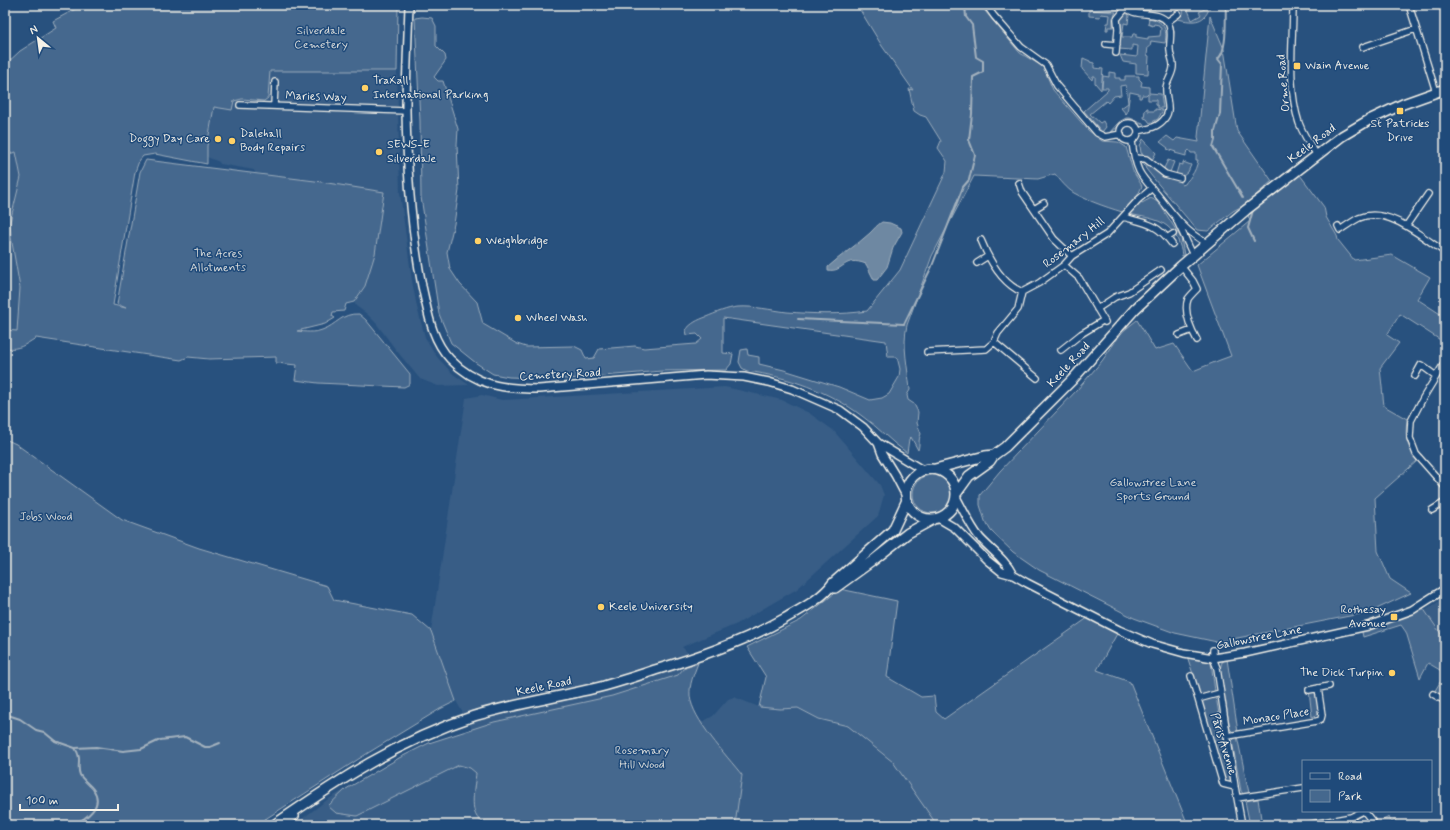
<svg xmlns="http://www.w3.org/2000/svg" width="1450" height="830" font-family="Mynerve,sans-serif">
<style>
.built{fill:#375d86}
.green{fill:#45688e;stroke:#9cacbb}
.water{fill:#6e88a2;stroke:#a4b2be}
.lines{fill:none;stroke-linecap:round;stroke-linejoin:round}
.stream{stroke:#a4b2be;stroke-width:2}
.minor-casing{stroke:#f4f1e8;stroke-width:8}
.tertiary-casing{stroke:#f4f1e8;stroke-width:10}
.primary-casing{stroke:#f4f1e8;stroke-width:12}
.minor{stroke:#1f4a7a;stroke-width:5.5}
.tertiary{stroke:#1f4a7a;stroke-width:7}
.primary{stroke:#1f4a7a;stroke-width:9}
.poi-dot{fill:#ffd166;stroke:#1f4a7a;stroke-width:1.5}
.labels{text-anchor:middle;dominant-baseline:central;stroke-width:3;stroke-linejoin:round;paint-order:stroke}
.park-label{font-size:12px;fill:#dadcda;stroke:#1f4a7a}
.poi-label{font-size:12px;fill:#f4f1e8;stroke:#1f4a7a;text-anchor:start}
.street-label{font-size:12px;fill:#f4f1e8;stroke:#1f4a7a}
</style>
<rect width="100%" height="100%" fill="#28517e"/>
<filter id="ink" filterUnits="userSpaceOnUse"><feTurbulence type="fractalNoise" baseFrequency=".025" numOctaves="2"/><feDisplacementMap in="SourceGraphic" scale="8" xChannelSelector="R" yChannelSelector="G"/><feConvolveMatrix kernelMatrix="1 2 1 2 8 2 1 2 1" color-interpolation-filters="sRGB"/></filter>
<g filter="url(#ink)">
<path class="built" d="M270,71h127l3,122 12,88 5,26 8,30 12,20 16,17 16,11 -31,1 -18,-7 -24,-29 -20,-27 -9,-9 -11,-8 -2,-4 11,-16 -50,-105 -60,-8 -1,-3 -34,-6 -1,-2 -12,-5 -1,-3 1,-8 7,-39 18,3 2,-9 8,-2 22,2z
M16,152l5,25 -11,45 1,15 9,51 -3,43h-8l-4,-1v-175z
M725,387l57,13 27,13 24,17 47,55 4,10 -6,21 -81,73 -60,35 -55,23 16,16 -7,17 -1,17 9,24h5l9,-5 15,-17 6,-2 25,10 21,2 18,-1 21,11 29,6 122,100h-676l33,-25 72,-42 30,-15 43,-14 -16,-28 -25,-70 35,-233 16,-3 20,5z
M1445,597v43l-20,-29z"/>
<path class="green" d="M83,5h315l-1,66h-127l-2,27 -4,3 -22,-2 -8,2 -2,9 -18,-3 -7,39v18l-52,-10 -12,2 -4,5 -4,11 -22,133 13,3 -9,-4 23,-132 6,-12 169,21 69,11 -9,62 -10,32 -11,16 -8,2 -2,7 -11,1 -1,4 3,2 -10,6 -28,7c8,1 17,2 25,-1 15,-5 19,-17 37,-16l7,6 44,54v10l-6,3 -86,-4 -23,-3 2,-15 -21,-2v-6l-67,2 -21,-2 -7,3 -145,-22c-12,7 -16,12 -31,10v-18l12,1 3,-43 -9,-51 -1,-15 11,-45 -5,-25 -11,3v-90l15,-14 36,-23 -3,-7z
M857,5h123l40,48 22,13 3,5 8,19 35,40 14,11 16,1 8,5 7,24 9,15 -5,11 5,6 9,-5 5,3 5,5 20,32 3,17 -2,1c-1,-11 -6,-23 -15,-30 -10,-8 -25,-9 -38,-12 -17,-5 -39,-12 -55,-21 -7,-4 -14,-13 -19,-19l-17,5 -64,-3 -42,80 -25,69c-5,21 1,43 3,65l-3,5 1,5 6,4 4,8 -1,11 4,11c-3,6 -1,10 -3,16l-7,-13 -2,2 -2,14c-16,-11 -29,-26 -45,-37 -33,-25 -74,-39 -115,-45l-5,-3 -3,-6 2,-12 6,-1 1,6 11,2v7l25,6 55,17 31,13 12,-2 7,-4 10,-17 1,-8 -3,-12h-9l-2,-16 -163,-23v35l10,1 -2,10 -5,6 -64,1 -94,8 -59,-2 -16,-3 -17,-11 -25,-20 -12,-29 -18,-117 -1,-76 -5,-103 7,-1 10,1 4,8v20l9,9 1,5 -12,17 4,4h5l15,48 -1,16 2,45 -5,34 -7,28 3,17 10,15 17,18 6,22 34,20 9,3 48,-1 8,4 4,9 8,-1 5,-9 36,-3 9,2 52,-4 6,-5 -5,-5 -10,1 -1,-5c5,-7 12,-10 20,-13 10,-4 21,-9 32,-10 16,-1 33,3 49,5 26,2 54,3 80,-1l33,-41 46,-98 1,-11 -9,-13 3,-7 -15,-24 -6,-2 -6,-4 -5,-22 4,1 -31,-44z
M1076,5h43l1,2 -2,2z
M1133,5l11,1v-1h11v4l-15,-1z
M1184,5h2l6,15 9,-5 -2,-3 9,-5 -1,-2h3c-4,18 -16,18 -32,14l5,-5z
M1089,10l27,2 -3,6v9h-5v3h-2l1,-7h2l1,-8 -9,-1 -1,3 -11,-1z
M1126,13l3,2 -1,9 -4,-1 -2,14h10l1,-3h3v3l12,2v-2l12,-1 1,-8 -2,-1v-2l-5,-1 -1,2 -5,-2 1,-6c14,3 19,11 16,25l-14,-2 -1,6h-2l-1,8 2,1 -1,18 -12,-1v-9l-13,-2 -3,-7 17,2 1,-11 -6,-1v5l-13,-1 2,-24 -1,-6z
M1210,16l14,33 13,82 35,50 -26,23 -13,7 -25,20 -11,-1 -43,-51 -8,-10 -3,-7h4l33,18 2,5 3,-1c2,-4 4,-4 6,-8 4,-4 6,-11 7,-16h-2v-7h-5l-2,-3 -3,3v3l-11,-3 1,-1 -9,-3 1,-1 -8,-6 7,-6 7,5 3,-3 22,4 -1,-5z
M1083,58l7,3v1l4,1v5l9,1 -2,21 -6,-7v-7h-2l-1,4 -10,-11z
M1109,72l6,1v5h5v2h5v-4h14v3l3,3 -1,4 8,1v6l12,1 2,14h-5v-2l-2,-1v-5h-8v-7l-2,2h-4l-1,3h-2v-4l-9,-2 -3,21 -1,1 -5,-6 7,-5 -2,-18 -6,1 1,9 -7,1 -6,7 -2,-2 -16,13 10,9 3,-2 3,6 -4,5 -18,-21 24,-21v-2h-6l1,-12 6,1z
M1147,108h1v3h7v-2l8,1 -5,9 -8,4 -3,-4 -3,-1 1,-8h1z
M1126,118h4l13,5 1,2c-5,-1 -10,-6 -15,-6 -10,0 -11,12 -20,14l10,-11z
M1143,139l13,14 -4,7 -11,-7 -1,-7z
M1168,160l6,2 -4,10 -5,-1 -1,-3z
M1183,162l8,3 -3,7 -6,5 -6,-3 3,-10 4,1z
M1297,171l27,36 2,10 11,19 1,4 16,20 38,-5 38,22 -13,22 28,18v26l-45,-29 -13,21 12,8 -19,25 4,38 23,13c-2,21 -1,24 10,42l-42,37 3,53 12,28 21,14 -41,19 -153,30 -42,-9 -41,-15 -95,-48 -26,-18 -22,-21 -6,-10 -5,-16v-10l20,-24 77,-81 25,-29 20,-29 15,-12 18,30 19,-6 19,27 27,-11 11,-4 -34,-91 53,-44 -4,-11z
M5,439l11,5 106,76 77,28 128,38 7,14 78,15 19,16 25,70 -16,8 -72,44 -112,72h-251z
M913 494a19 19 0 1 1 38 0a19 19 0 1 1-38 0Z
M840,589l57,12 -10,76 34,20 13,-1 2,16 8,7 148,-104 27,15 -22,40 33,12 58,143h-251l-44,-63 -45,-36 -29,-7 -21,-11 -18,1 -21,-2 7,-30 -19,-30 54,-27z
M1421,605l24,35v33l-17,-10 -8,15 -14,-46 -5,-7 -38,12 -2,-10z
M1187,656l22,4 2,3 4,28 -15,4z
M1227,659l11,73h-5l-3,-3 -10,-60 2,-7z
M698,663c-4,11 -9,21 -8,33 2,23 37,60 52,79l-7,50h-242c-4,-1 -9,-2 -12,-4 -13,-8 -6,-35 -5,-48l-6,-5 -11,-3 -102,51 -21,-3 -8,-7 18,-17 53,-31 30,-15 65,-21 118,-26 66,-21 5,-6z
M1445,674v27l-12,-7z
M1316,688l3,24 -2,3 -5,2 -3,-27z
M1216,697l15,85 -6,-1 -24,-81z
M1237,736l12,57 -6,1 -2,-3 -9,-50z
M1258,799l4,26h-12l-5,-24z
M1389,817l2,5 4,-2 2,5h-20v-2z"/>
<path class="water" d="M882,222l8,1 11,5 1,4 -9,16 -6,19 -10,13h-3l-8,-16c-23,-9 -22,9 -38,6v-3c13,-12 29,-22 42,-34 4,-4 7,-8 12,-11z"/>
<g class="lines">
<path class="stream" d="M1226,5c-1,14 2,45 -8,54l4,5 -2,50 -5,17v9l-2,7 30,51
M1253,210l-5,18 6,13
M798,319l106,5 28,-58 31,-79 6,-7 6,-25 -6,-15 3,-26 1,-37 10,-5v-11l-7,-4 -4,-32 -6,-8 -1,-12
M5,714l15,5 16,11 8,2 11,9 20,7 21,-1 27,4 18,-2 19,-9 25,-3 20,10h5l10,-4
M72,825c14,-6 33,-19 21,-36 -4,-5 -10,-9 -13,-14 -4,-10 3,-15 -5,-27"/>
<g class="minor-casing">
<path id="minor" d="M986,5l8,11 27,31 25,18 11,21 40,47 8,4 16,-3
M1070,5h1
M1124,5c9,15 34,3 44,18 5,8 1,18 2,27 0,6 3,10 3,15 1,8 -6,15 -7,23 -1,10 6,21 -1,30 -6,9 -17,11 -27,13
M1293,5c0,38 -6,81 6,118 4,11 11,22 18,32
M1409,5l27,87
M1167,22l11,-8
M1106,44l11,1
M1363,47l53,-18
M1116,53l2,-24 -1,-10 9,-11
M240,105l166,6
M274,106l1,-24
M1120 132a9 9 0 1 1 18 0a9 9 0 1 1-18 0Z
M1132,141c1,10 3,21 7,30 4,8 12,16 18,23 14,18 29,39 50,49
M1135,158l11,1 19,15 15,4
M1019,183l3,9 32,47 18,17
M1034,209l10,-6
M1123,217c22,6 34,6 49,27
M1177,221l16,34
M1338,226l2,4c6,-4 13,-9 19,-12 29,-12 63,19 86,34
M1406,226l22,-32
M1167,238l6,-4
M981,240c8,20 20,43 41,52
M977,263l11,-7
M1064,265l15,13 26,44
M1181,266l12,15 4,8c-3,3 -7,7 -9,10 -5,13 3,30 9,41
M1022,292l17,-9 25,-18 8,-9 35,-22 31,-34 14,-12
M1097,309l18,-12 14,-5 32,-22
M1179,335l13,-5
M994,342l43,36
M1061,350l20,-16 23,-14
M927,352l59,-3 8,-7 4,-9 20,-24 4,-17
M1445,362l-22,36 -12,23 -1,17 6,16 29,33
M1415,376l6,-11 15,11
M1432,510l13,-8
M1213,650v8l4,10 18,119 7,38
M1191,676l7,23
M1309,690l20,-4
M1220,693l-22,6 25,85 12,3
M1433,694l12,7
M1228,736l89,-15 4,-2 1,-4 -4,-27
M1237,798l66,-10
M1364,811l11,14
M1307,825l44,-8 12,-6"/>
</g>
<g class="tertiary-casing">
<path id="tertiary" d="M409,5c-1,35 -3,71 -3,106 1,59 5,118 16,175 6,26 9,53 28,73 26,27 54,30 89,30l167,-14 38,2 25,5 23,7 48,21 23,17 15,16 46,28
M878,443l4,11 13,21 12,23
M956,497c8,14 14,29 24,41 11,12 26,22 33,37
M938,518l17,10 32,32 15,12 11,3 14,8 92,47 33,14 32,9 29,5 32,-5 123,-27 44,-16 33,-21
M282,825l13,-9"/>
</g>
<g class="primary-casing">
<path id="primary" d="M935,469l50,-13 9,-1
M906 494a25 25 0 1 1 50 0a25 25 0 1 1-50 0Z
M956,494l13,-18 21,-15 4,-6 11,-8 67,-67 63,-71 46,-43 65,-56 96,-74 27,-16 34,-16 42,-15
M835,588l36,-26 37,-29 24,-13
M274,825c65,-45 124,-84 200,-109 43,-13 87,-19 130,-30 17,-5 34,-10 51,-16 44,-13 88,-28 129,-51 17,-10 38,-20 49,-36l60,-53 14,-30"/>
</g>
<use href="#minor" class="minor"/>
<use href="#tertiary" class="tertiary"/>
<use href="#primary" class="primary"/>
</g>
</g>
<g class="poi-dot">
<rect x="1293" y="62" width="8" height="8" rx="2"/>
<circle cx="365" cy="88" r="4"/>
<rect x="1396" y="107" width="8" height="8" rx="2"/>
<circle cx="218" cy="139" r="4"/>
<circle cx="232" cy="141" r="4"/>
<circle cx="379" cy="152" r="4"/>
<circle cx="478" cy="241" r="4"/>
<circle cx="518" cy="318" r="4"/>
<circle cx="601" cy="607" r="4"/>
<rect x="1390" y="613" width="8" height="8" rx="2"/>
<circle cx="1392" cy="673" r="4"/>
</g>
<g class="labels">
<g class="park-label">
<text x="321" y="31">Silverdale<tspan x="321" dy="14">Cemetery</tspan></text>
<text x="218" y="254">The Acres<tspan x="218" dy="14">Allotments</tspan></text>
<text x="1153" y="483">Gallowstree Lane<tspan x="1153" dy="14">Sports Ground</tspan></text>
<text x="46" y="517">Jobs Wood</text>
<text x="642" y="751">Rosemary<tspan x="642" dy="14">Hill Wood</tspan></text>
</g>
<g class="poi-label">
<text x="1305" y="66">Wain Avenue</text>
<text x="373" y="81">TraXall<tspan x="373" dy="14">International Parking</tspan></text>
<text x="1400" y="124" text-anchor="middle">St Patricks<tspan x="1400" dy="14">Drive</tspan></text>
<text x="240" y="134">Dalehall<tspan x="240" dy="14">Body Repairs</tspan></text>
<text x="210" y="139" text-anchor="end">Doggy Day Care</text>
<text x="387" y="145">SEWS-E<tspan x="387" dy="14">Silverdale</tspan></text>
<text x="486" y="241">Weighbridge</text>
<text x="526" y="318">Wheel Wash</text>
<text x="609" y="607">Keele University</text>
<text x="1386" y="610" text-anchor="end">Rothesay<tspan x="1386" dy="14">Avenue</tspan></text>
<text x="1384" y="673" text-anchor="end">The Dick Turpin</text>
</g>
<g class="street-label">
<text transform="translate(1284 83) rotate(-95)">Orme Road</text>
<text transform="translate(316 97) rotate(2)">Maries Way</text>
<text transform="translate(1312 144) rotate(-37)">Keele Road</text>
<text transform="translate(1074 243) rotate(-38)">Rosemary Hill</text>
<text transform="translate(1069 365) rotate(-47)">Keele Road</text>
<text transform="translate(560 375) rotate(-3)">Cemetery Road</text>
<text transform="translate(1259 638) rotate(-11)">Gallowstree Lane</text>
<text transform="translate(544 687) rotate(-12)">Keele Road</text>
<text transform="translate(1276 717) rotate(-9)">Monaco Place</text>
<text transform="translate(1223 744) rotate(73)">Paris Avenue</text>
</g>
</g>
<rect width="1450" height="830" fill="none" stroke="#1f4a7a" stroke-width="20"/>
<rect x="10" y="10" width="1430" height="810" fill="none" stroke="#f4f1e8" stroke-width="1.5" filter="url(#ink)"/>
<rect x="1302" y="760" width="130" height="52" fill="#1f4a7a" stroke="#748da6"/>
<rect x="1310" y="773" width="20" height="6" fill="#1f4a7a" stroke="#748da6"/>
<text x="1338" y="780" font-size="12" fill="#f4f1e8">Road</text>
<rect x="1310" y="790" width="20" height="12" fill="#45688e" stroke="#748da6"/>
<text x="1338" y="800" font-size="12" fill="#f4f1e8">Park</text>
<g transform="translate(38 38) rotate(331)" stroke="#1f4a7a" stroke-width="3" paint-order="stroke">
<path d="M0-3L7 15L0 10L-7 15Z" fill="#f4f1e8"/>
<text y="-6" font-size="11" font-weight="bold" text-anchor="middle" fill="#f4f1e8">N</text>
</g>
<path d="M20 804v6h98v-6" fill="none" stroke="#f4f1e8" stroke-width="2"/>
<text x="26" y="804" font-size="12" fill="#f4f1e8" stroke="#1f4a7a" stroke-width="3" paint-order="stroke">100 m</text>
</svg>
